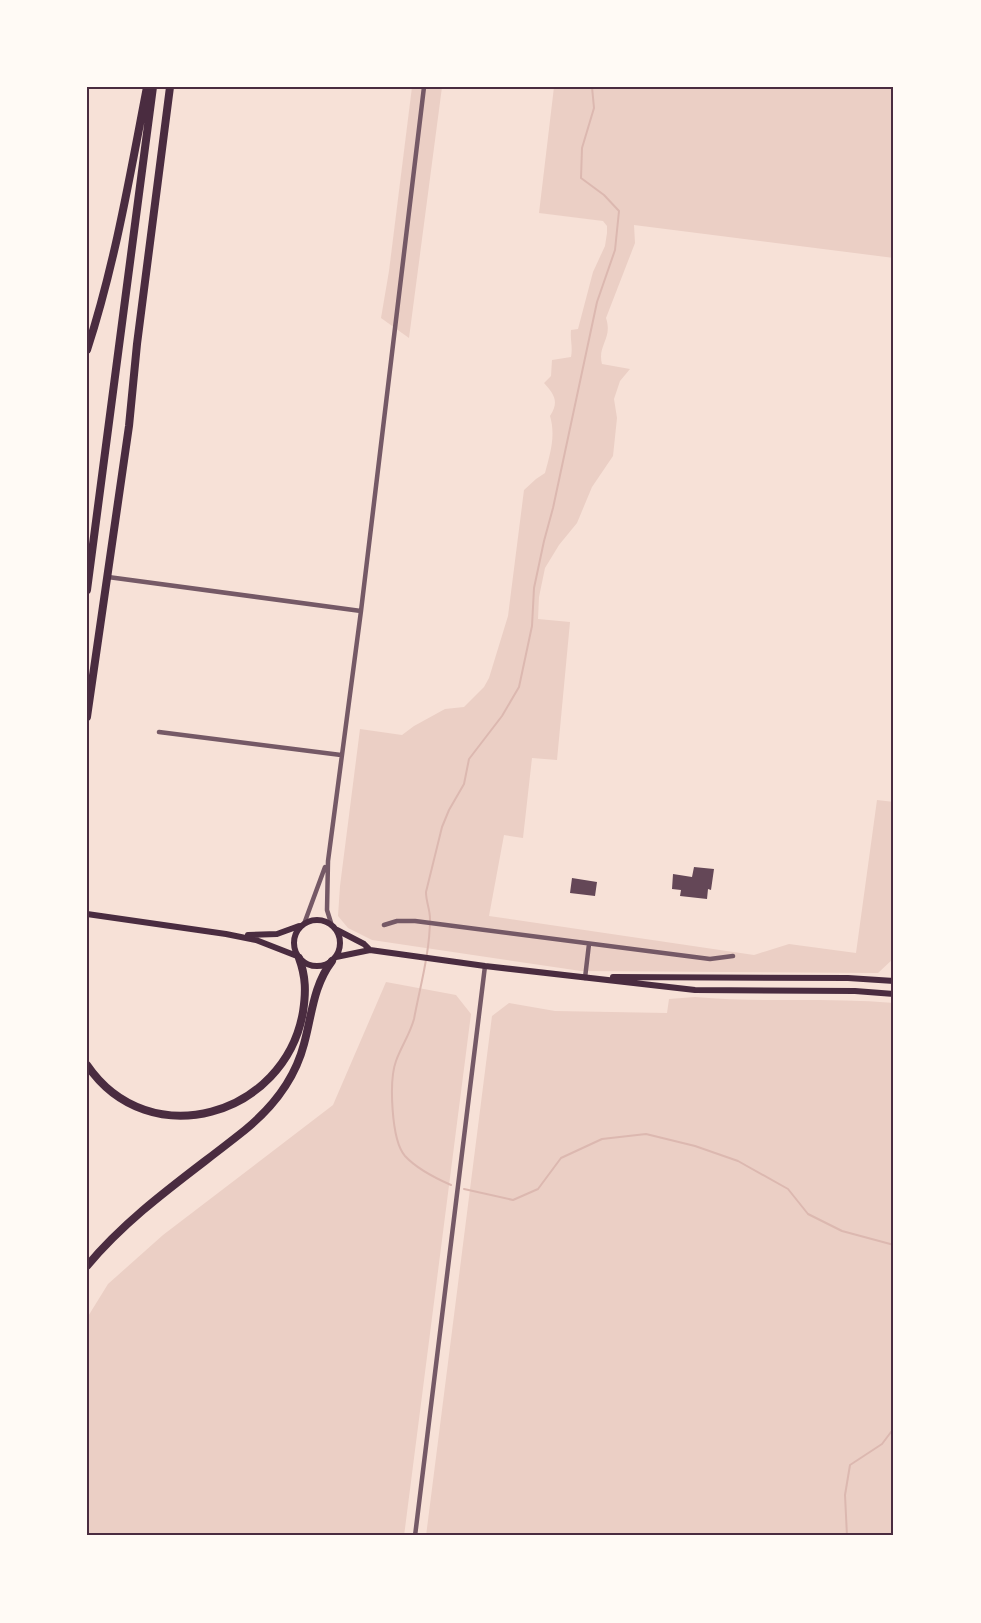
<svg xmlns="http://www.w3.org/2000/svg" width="981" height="1623" font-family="Lato,sans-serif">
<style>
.green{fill:#ebcfc5}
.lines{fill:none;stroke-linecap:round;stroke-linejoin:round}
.stream{stroke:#dcb8b0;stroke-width:2}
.building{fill:#644757}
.minor{stroke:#755966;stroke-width:4.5}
.secondary{stroke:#4a2c40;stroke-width:6}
.trunk{stroke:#4a2c40;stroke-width:8}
.motorway{stroke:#4a2c40;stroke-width:8}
.neatline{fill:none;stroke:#4a2c40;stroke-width:2}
</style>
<rect width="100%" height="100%" fill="#f7e1d7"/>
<path class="green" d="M412,87h30l-33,251 -28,-20 8,-47z
M554,87h340v171l-260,-33 1,18 -29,75c7,21 -9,27 -4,46l28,5 -10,12 -6,18 3,19 -4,38 -21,31 -15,36 -18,22 -14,23 -6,29 -1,22 32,3 -13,138 -25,-2 -9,80 -19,-3 -15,81 265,39 35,-11 67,9 21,-153 17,2v156l-16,15 -297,-2 -209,-31 -24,-12 -10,-12 2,-30 20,-157 42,6 12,-9 31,-17 19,-2 20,-20 5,-9 19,-62 16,-126 12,-11 9,-6c5,-19 11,-37 5,-57 9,-14 5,-21 -6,-33l7,-7 1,-16 19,-3c2,-10 -1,-17 0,-27l7,-1 15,-57 12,-26 2,-13v-7l-4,-5 -64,-8z
M386,982l70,13 15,19 -67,522h-317v-218l21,-34 55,-49 170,-130z
M695,997c66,6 133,0 199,6v533h-468l66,-520 17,-13 46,8 112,2 2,-14z"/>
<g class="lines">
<path class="stream" d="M451,1185c-16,-7 -34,-16 -46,-29 -14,-16 -16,-76 -9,-95 5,-14 14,-27 18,-42 6,-32 16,-67 16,-100 0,-10 -4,-17 -4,-27l16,-65 7,-17 15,-26 5,-25 33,-43 17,-29 13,-61 2,-38 10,-47 9,-33 44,-206 18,-52 4,-39 -15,-16 -23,-17 1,-30 12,-40 -2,-21
M464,1189l49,11 25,-11 23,-31 41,-19 44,-5 49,12 43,15 50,28 20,25 34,17 52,14
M847,1536l-2,-41 5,-30 32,-21 12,-16"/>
</g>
<path class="building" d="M694,867l20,2 -3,21 -3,-1 -1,10 -27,-3 1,-6 -9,-1 1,-15 19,3z
M572,878l25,4 -2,14 -25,-3z"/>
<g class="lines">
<path class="minor" d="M108,577l253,34
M159,732l182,23
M304,924l21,-57
M384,925l13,-4h18l295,38 23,-3
M332,926l-5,-16 1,-49 33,-250 63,-524
M585,978l4,-34
M415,1536l70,-570"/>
<path class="secondary" d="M87,914l139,20 30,6 41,16
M294 943a23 23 0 1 1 46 0a23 23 0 1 1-46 0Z
M337,930l27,14 6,6
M248,935l29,-1 22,-8
M336,957l34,-7 115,16 210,24 160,1 39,3
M613,977l235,1 46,3"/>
<path class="trunk" d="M87,350c28,-86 43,-175 60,-263
M87,590l66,-503
M87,717l42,-291 8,-82 33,-257
M87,1065c62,91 198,51 216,-53 3,-20 3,-35 -4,-54"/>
<path class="motorway" d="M87,1266c45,-54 103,-92 158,-136 28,-23 50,-51 59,-86 8,-29 9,-58 28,-83"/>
</g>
<rect width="981" height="1623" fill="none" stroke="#fffaf5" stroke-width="177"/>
<rect x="88" y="88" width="804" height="1446" class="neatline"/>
</svg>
